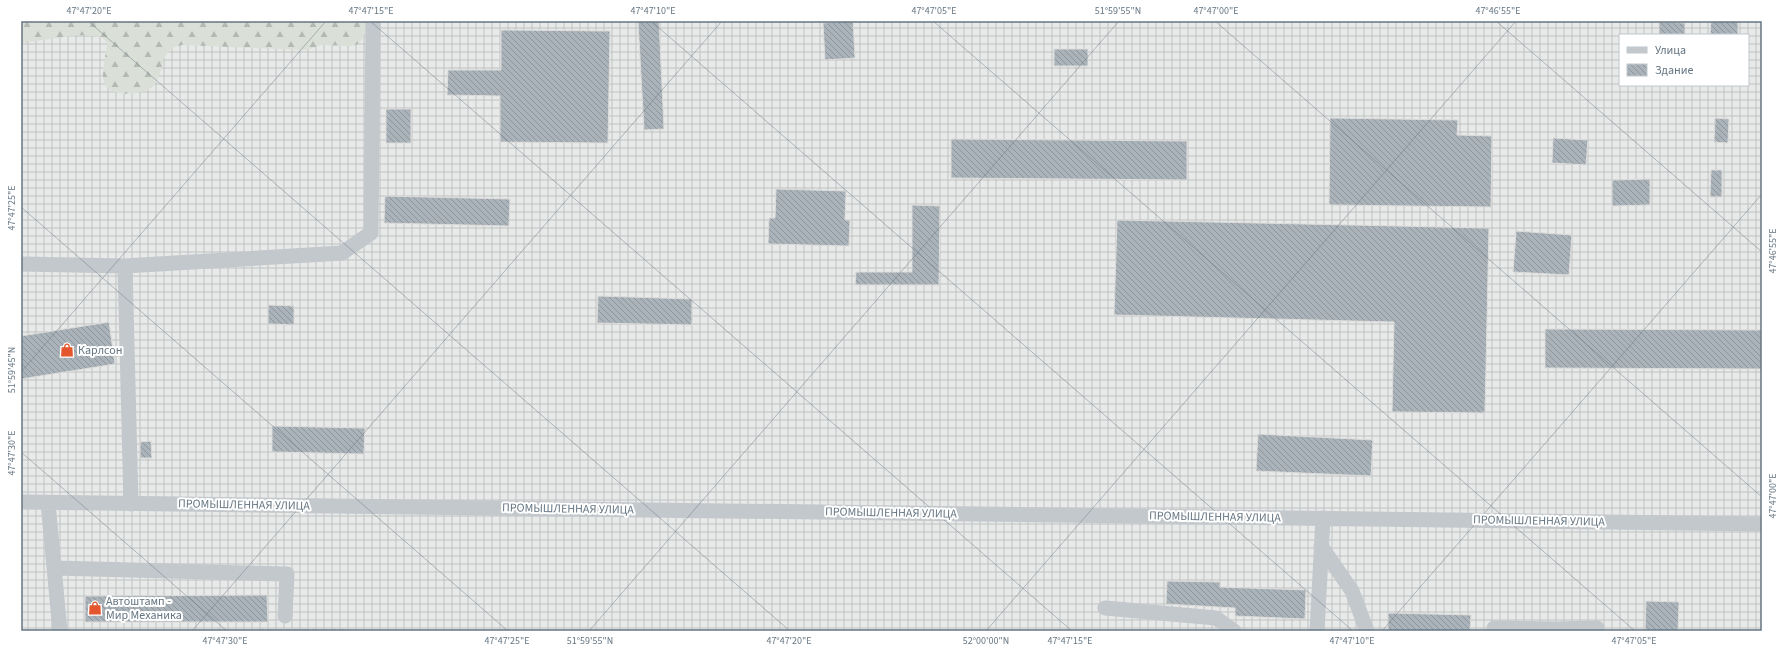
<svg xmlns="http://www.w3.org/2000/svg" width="1783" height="652" font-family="'Source Sans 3',sans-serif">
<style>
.industrial{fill:url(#industrial-grid);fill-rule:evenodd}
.forest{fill:url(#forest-firs)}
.building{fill:url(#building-back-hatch);stroke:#dcdcda}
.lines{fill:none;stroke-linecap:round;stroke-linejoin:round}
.minor{stroke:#c3c8cc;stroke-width:15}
.rail{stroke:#a2aab0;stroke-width:3;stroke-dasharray:6 3;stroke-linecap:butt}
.ticks{fill:none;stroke:#657683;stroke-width:1;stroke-opacity:0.45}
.labels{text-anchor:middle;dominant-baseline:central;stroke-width:4;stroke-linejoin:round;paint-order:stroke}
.poi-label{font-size:12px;fill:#657683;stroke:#fff;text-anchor:start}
.street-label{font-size:12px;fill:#657683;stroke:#fff}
.neatline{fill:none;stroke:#657683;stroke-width:1.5}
.ticks-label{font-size:10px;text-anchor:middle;fill:#657683}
</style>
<defs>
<pattern id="industrial-grid" width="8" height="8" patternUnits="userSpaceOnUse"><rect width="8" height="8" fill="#e8e9e9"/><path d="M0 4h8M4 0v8" fill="none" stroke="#c0c1c2"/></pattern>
<pattern id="forest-firs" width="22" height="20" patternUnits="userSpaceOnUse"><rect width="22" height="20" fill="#dadfd7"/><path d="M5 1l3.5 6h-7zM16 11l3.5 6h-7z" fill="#b4b9b4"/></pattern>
<pattern id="building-back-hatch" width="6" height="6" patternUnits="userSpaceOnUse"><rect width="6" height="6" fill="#aab3b9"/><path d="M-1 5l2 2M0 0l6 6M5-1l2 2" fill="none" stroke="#8e969c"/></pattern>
</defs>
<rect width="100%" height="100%" fill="#fafaf8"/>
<path class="industrial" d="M21,21h1741v610h-1741zM1620,35h128v50h-128z"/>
<path class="forest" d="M21,21h346l1,2 -5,15 -5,6 -7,2 -30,-1 -15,5 -124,-5c-29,5 -13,36 -35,45 -13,5 -43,8 -44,-13 0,-11 3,-23 4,-34l-5,-6 -23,-2 -58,8z"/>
<path class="building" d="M638,21h21l5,108 -20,1z
M853,21l2,37 -30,2 -2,-37z
M1711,21h27v14h-28z
M1659,22l26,1v12h-26z
M501,30l109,1 -2,112 -108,-1v-46l-53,-1 1,-25h53z
M1054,49h34v17h-34z
M386,109h25v34h-25z
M1330,118l128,2 -1,15 35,1 -1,71 -162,-2z
M1715,118l14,1 -1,24 -14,-1z
M1553,138l35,2 -2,25 -34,-2z
M951,139l236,2v39l-236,-2z
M1711,170h11v27h-12z
M1650,179v26l-38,1v-26z
M776,189l70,2 -1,29h5l-1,26 -81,-2 1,-26h6z
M385,196l125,3 -1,27 -125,-3z
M912,205l28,1 -1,79h-84l1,-13h56z
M1117,220l372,8 -4,185 -93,-1 2,-90 -280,-7z
M1516,231l56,4 -3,40 -56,-3z
M598,296l94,3v26l-95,-2z
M268,305l26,1v19l-26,-1z
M109,322l6,42 -94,15v-43z
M1545,329l217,1v39l-217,-1z
M272,426l93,2 -1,26 -92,-2z
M1258,434l115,6 -2,36 -115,-5z
M151,441l1,17h-12v-16z
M1167,581l53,1v5l86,3 -1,29 -70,-3v-8l-69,-4z
M267,595l1,27h-183v-26z
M1646,601l33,1 -1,29h-33z
M1388,613l83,2 -1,16h-82z"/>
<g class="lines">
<path class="minor" d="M21,264l104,2 6,238
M125,266l217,-13 29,-20 2,-212
M21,502l1741,22
M48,503l12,128
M1321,546l31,45 15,40
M54,568l233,6 -2,42
M1105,608l111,10 18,13
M1554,629l43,-1v3
M1317,631l6,-113
M1494,631v-3l60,1v2"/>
<path class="rail" d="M258,631h87"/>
</g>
<path class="ticks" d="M88,21l702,610M370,21l702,610M651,21l702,610M933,21l702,610M1215,21l547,476M1496,21l266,231M21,207l487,424M21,372l305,-351M21,452l206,179M192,631l530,-610M589,631l530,-610M986,631l530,-610M1382,631l380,-437"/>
<defs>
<g id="shop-bare" transform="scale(1.08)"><path d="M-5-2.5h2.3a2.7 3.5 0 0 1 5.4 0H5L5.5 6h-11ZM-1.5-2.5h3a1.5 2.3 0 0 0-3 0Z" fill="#e4572e" stroke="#fff" stroke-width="2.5" paint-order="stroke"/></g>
</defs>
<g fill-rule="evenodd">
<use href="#shop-bare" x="67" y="350"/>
<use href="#shop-bare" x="95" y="608"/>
</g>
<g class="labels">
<g class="poi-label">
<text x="78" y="350">Карлсон</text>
<text x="106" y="601">Автоштамп -<tspan x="106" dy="14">Мир Механика</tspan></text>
</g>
<g class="street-label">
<text transform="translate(244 505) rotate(1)">ПРОМЫШЛЕННАЯ УЛИЦА</text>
<text transform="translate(568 509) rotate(1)">ПРОМЫШЛЕННАЯ УЛИЦА</text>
<text transform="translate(891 513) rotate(1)">ПРОМЫШЛЕННАЯ УЛИЦА</text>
<text transform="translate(1215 517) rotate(1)">ПРОМЫШЛЕННАЯ УЛИЦА</text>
<text transform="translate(1539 521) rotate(1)">ПРОМЫШЛЕННАЯ УЛИЦА</text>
</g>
</g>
<rect width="1783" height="652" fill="none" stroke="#ffffff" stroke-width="44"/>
<rect x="1619" y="34" width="130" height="52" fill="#ffffff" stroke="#c1c8cd"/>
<rect x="1627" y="47" width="20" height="6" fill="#c3c8cc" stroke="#c1c8cd"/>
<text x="1655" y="54" font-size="12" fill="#657683">Улица</text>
<rect x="1627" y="64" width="20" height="12" fill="url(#building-back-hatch)" stroke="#c1c8cd"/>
<text x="1655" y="74" font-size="12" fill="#657683">Здание</text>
<rect x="22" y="22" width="1739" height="608" class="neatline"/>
<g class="ticks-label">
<text x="89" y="14">47°47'20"E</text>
<text x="371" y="14">47°47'15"E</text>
<text x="653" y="14">47°47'10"E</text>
<text x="934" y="14">47°47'05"E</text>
<text x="1118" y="14">51°59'55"N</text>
<text x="1216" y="14">47°47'00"E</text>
<text x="1498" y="14">47°46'55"E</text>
<text transform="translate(11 208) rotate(-90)" y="4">47°47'25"E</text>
<text transform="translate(1772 251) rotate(-90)" y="4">47°46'55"E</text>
<text transform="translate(11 370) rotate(-90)" y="4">51°59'45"N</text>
<text transform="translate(11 453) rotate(-90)" y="4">47°47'30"E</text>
<text transform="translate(1772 496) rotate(-90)" y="4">47°47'00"E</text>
<text x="225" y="644">47°47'30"E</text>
<text x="507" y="644">47°47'25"E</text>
<text x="590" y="644">51°59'55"N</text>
<text x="789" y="644">47°47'20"E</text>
<text x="986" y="644">52°00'00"N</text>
<text x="1070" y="644">47°47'15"E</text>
<text x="1352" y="644">47°47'10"E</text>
<text x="1634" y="644">47°47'05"E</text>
</g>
</svg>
